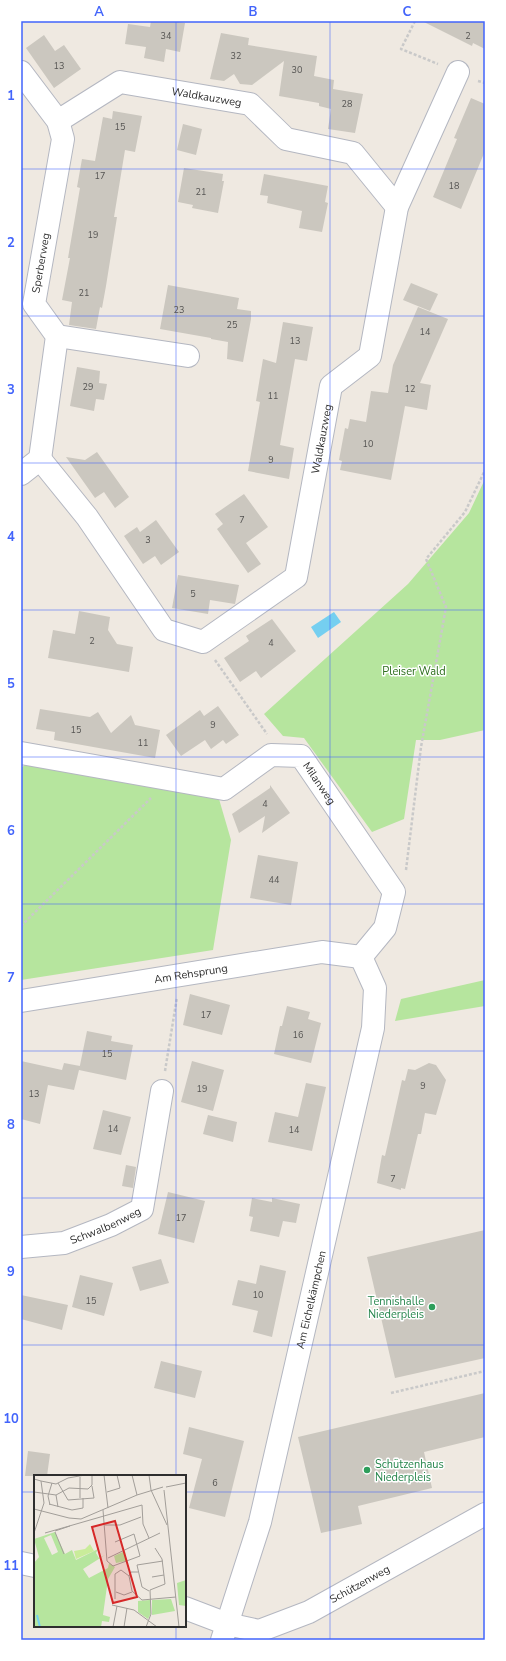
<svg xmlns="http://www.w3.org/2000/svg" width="506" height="1661" font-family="'Nunito Sans',sans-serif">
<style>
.green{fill:#b6e59e}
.water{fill:#75cff0}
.building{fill:#cbc7bf}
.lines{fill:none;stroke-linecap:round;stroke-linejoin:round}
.minor-casing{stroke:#b4b7c1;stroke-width:24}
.path{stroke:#c9c9c9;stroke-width:2.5;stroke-dasharray:3 2;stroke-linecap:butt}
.minor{stroke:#fff;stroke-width:22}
.grid{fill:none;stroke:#4264fb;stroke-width:1;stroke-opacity:0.55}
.leisure-dot{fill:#2e9e5b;stroke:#fff;stroke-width:1.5}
.labels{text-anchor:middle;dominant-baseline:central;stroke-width:3;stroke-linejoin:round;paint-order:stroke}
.number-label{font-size:9px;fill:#555452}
.street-label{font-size:11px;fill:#2e2e2e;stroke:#fff}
.park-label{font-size:11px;fill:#2c6e1b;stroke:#fff}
.leisure-label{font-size:11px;fill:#27864d;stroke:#fff;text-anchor:end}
.inset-river{fill:none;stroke:#75cff0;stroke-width:2}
.inset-road{fill:none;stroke:#a29e99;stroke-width:1}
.view{fill:#d62828;fill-opacity:0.15;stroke:#d62828;stroke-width:2}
.inset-edge{fill:none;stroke:#2e2e2e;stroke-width:2}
.neatline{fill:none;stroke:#4264fb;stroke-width:1.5}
.grid-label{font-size:13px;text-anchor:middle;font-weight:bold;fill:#4264fb}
</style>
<rect width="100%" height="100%" fill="#efe9e1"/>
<path class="green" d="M485,479v251l-45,10h-24l-12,79 -32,13 -68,-94 -21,-2 -19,-22 144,-130 61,-71z
M25,765l194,34 12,41 -18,110 -192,30v-212z
M485,980v26l-90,15 6,-22z"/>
<path class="water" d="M334,612l7,10 -23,16 -7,-11z"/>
<path class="building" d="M151,21h21l13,2 -5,29 -14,-3 -2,13 -20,-4 2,-11 -21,-3 3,-20 22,3z
M422,21h63v28l-12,-6 -1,3z
M221,33l28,5 -1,7 69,11 -3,20 20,4 -1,9 30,5 -8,39 -27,-4 3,-20 -12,-3v-3l-40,-7 5,-35 -32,24 -12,-1 -6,-10 -10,7 -14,-2z
M44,35l11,16 9,-6 17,24 -27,19 -28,-40z
M471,98l14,6v47l-24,58 -28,-12 24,-58 -3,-1z
M113,111l29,5 -7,36 -10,-2 -11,67h3l-11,69 -4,22 -2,-1 -4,22 -27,-4 3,-23 -10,-2 8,-42h-2l12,-70 -3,-1 5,-28 13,2 8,-44 9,2z
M183,124l19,5 -6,26 -19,-5z
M184,168l39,6 -1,7h2l-6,32 -26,-5 1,-3 -15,-3z
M264,174l64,12 -3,16 3,1 -6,29 -23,-4 3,-17 -35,-8 1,-7 -8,-1z
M411,283l27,11 -8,17 -27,-11z
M168,285l71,13 -2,11 14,2v8l-8,43 -16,-3 1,-17 -17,-3v-1l-51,-9z
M418,307l30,12 -28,64 11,2 -4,25 -22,-4 -14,74 -51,-10 2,-9 -3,-1 6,-32 3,1 2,-10 16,3 5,-31 17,2 5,-28z
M283,322l30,5 -6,34 -12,-2 -15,86 14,3 -5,31 -41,-8 12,-69 -4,-1 7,-42 13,4z
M77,367l23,4 -1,12 8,1 -3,16 -8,-1 -2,12 -24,-5z
M97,452l32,45 -14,11 -11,-16 -9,6 -29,-41 19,3z
M244,494l24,33 -22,16 15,21 -13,9 -31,-44 6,-5 -8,-10z
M156,520l23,32 -18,13 -6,-9 -12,8 -19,-28 13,-9 3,5z
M178,575l61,10 -4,19 -25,-4 -2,14 -36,-6z
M79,611l31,6 -2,13 9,14 16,3 -4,25 -81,-14 5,-28 22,4z
M272,619l24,32 -35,27 -5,-7 -16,11 -16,-24 25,-17 -3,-5z
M218,706l21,29 -13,9 -3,-4 -12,9 -6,-9 -24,16 -15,-21 34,-25 4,6z
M40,709l50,8 8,-5 13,21 20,-18 4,10 25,5 -5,28 -101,-18 1,-8 -19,-3z
M270,785l20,28 -28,20 3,-17 -26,17 -7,-19 38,-26z
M258,855l40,7 -7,43 -41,-7z
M190,994l40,11 -8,30 -39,-10z
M287,1006l23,6 -2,7 13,4 -10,40 -37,-9 6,-28h2z
M87,1031l25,5 -1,5 22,4 -7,35 -47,-10z
M21,1061l41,9 2,-7 16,3 -6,24 -26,-5 -8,39 -19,-5z
M192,1061l32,9 -11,41 -32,-9z
M429,1063l7,2 10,15 -10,35 -11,-2 -4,21h-3l-13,55 -4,-1v2l-24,-7 5,-28 3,1 17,-76 3,1 3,-12 7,1z
M306,1083l20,4 -14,64 -44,-9 7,-30 23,5z
M103,1110l28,7 -10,38 -28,-6z
M208,1115l29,7 -4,20 -30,-8z
M126,1165l10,2 -3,21 -11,-2z
M168,1192l37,9 -11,42 -36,-9z
M252,1198l20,4v-4l28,6 -4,19 -13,-2 -4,16 -29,-6 3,-14 -4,-1z
M485,1230v128l-90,20 -28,-121z
M161,1259l8,24 -29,8 -8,-24z
M260,1265l26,6 -14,66 -19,-5 5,-21 -26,-6 6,-25 18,4z
M80,1275l33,8 -9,33 -32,-9z
M21,1295l47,10 -6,25 -41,-11z
M161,1361l41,10 -7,27 -41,-10z
M485,1393v44l-61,15 8,36 -74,18 4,18 -41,9 -23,-96z
M189,1427l55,14 -19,76 -36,-9 13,-49 -19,-5z
M28,1451l22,3 -3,22h-22z"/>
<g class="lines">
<g class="minor-casing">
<g id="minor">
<path d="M21,72l37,49 5,18 -29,165 23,32 -17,123 -19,15"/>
<path id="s1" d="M58,121l62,-39 130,22 36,35 67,14 44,54"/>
<path d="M57,336l131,20"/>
<path id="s2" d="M40,459l47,58 77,113 39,12 93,-65 35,-191 39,-30 27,-149 61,-135"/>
<path id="s3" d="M21,753l203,36 47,-34 30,1 93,136 -9,36 -24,29"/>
<path id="s4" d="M21,1001l301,-49 39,5"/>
<path id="s5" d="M21,1247l43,-4 47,-18 31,-16 20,-118"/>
<path d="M21,1563l14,3"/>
<path id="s6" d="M185,1608l42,16 32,7 50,-19 176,-98"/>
<path id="s7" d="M222,1640l38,-118 113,-494 2,-40 -14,-31"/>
</g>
</g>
<path class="path" d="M415,21l-14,28 37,15
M478,81l7,2
M215,660l52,74
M406,870l15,-123 25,-140 -20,-48 39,-47 20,-42
M21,926l130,-128
M165,1071l12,-74
M391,1393l94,-22"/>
<use href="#minor" class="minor"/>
</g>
<path class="grid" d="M176,21v1455M330,21v1619M21,169h464M21,316h464M21,463h464M21,610h464M21,757h464M21,904h464M21,1051h464M21,1198h464M21,1345h464M21,1492h14M185,1492h300M176,1626v14"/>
<g class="leisure-dot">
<circle cx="432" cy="1307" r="4"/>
<circle cx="367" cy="1470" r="4"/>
</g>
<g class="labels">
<g class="number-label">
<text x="166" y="36">34</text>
<text x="468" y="36">2</text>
<text x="236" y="56">32</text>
<text x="59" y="66">13</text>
<text x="297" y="70">30</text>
<text x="347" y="104">28</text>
<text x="120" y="127">15</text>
<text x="100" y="176">17</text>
<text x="454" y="186">18</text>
<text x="201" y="192">21</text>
<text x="93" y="235">19</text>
<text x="84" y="293">21</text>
<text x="179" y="310">23</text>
<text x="232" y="325">25</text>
<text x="425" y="332">14</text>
<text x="295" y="341">13</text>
<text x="88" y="387">29</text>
<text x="410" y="389">12</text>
<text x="273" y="396">11</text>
<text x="368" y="444">10</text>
<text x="271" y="460">9</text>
<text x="242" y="520">7</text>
<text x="148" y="540">3</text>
<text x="193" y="594">5</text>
<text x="92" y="641">2</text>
<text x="271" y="643">4</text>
<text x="213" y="725">9</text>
<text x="76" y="730">15</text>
<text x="143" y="743">11</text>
<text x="265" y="804">4</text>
<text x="274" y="880">44</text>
<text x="206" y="1015">17</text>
<text x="298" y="1035">16</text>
<text x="107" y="1054">15</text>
<text x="423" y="1086">9</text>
<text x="202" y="1089">19</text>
<text x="34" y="1094">13</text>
<text x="113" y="1129">14</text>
<text x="294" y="1130">14</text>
<text x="393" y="1179">7</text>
<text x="181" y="1218">17</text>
<text x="258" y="1295">10</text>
<text x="91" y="1301">15</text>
<text x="215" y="1483">6</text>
</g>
<g class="street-label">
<text stroke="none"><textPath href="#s1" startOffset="161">Waldkauzweg</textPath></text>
<text transform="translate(41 263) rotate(-80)">Sperberweg</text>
<text stroke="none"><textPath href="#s2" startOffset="506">Waldkauzweg</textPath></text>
<text stroke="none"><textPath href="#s3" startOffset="327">Milanweg</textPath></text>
<text stroke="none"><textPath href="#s4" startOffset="172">Am Rehsprung</textPath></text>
<text stroke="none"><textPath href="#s5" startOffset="88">Schwalbenweg</textPath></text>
<text stroke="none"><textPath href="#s7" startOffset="352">Am Eichelkämpchen</textPath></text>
<text stroke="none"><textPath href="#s6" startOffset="189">Schützenweg</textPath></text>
</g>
<g class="park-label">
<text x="414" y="671">Pleiser Wald</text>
</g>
<g class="leisure-label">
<text x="424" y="1301">Tennishalle<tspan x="424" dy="13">Niederpleis</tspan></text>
<text x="375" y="1464" text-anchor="start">Schützenhaus<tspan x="375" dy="13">Niederpleis</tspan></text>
</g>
</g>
<g transform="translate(34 1475)">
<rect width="152" height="152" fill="#efe9e1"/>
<path d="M21,57l10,22 7,-4 4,10 22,-11 -2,4 3,5 6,-3 -22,14 6,9 19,-10 1,-5 6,4 -7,12 -5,36 7,2 -1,5 -7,-1 -1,6h-66l-1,-64 5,-6 -5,-18zM17,60l7,17 -6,3 -8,-17zM91,76l1,10 -10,2 -2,-7zM152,105v26l-7,-1 -2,-22zM137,124l4,12 -23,4v-15zM116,125l1,13 -3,6 -10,-7v-11z" fill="#b6e59e" fill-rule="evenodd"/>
<path d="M56,69l4,7 -18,8 -2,-8 11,-2z" fill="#c9ec9a"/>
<path class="inset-river" d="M3,140l3,12"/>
<path class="inset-road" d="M70,0l4,33M98,0l5,20M115,0l2,15 16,35M46,2v21M0,4l7,2 3,22 -10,30M7,6l15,3 12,-6 17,-3M24,8l10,17 26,-2 -2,-12M132,12l20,-4M130,15l15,137M0,17l22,3 13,-7 19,1 4,-4v-10M73,17l13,-4 -3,-13M22,20l2,12M15,29l23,6 11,-2v-10M16,30l-2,-9 4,-13M108,30l1,19 6,14M0,34l35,9 12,1 56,-24 26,-8M69,35l4,51 6,5 27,-10 -6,-22 -19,8M71,50h15l21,-8M21,56l15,-5M21,57l9,22M11,58l97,-28M74,83l52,-25M104,97h-7l-2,4 3,15 10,9 34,-3M118,102l12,-2M115,116l-7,-4 -5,-22 26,-4M82,117l8,3 8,-3M81,124v-25l6,-4 8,6M78,130l22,5 23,17M79,152l4,-21M90,152l3,-19M112,152l5,-13 -1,-24 15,-6 -3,-25 -7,-11"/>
<path class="view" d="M81,46l22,76 -24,6 -21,-76z"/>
<rect width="152" height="152" class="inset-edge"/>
</g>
<rect width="506" height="1661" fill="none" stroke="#ffffff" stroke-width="44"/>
<rect x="22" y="22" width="462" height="1617" class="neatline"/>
<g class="grid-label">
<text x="99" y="16">A</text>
<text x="253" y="16">B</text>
<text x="407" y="16">C</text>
<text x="11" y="100">1</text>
<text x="11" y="247">2</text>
<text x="11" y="394">3</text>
<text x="11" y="541">4</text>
<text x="11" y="688">5</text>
<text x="11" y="835">6</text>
<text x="11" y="982">7</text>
<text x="11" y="1129">8</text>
<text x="11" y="1276">9</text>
<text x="11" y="1423">10</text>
<text x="11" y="1570">11</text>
</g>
</svg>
